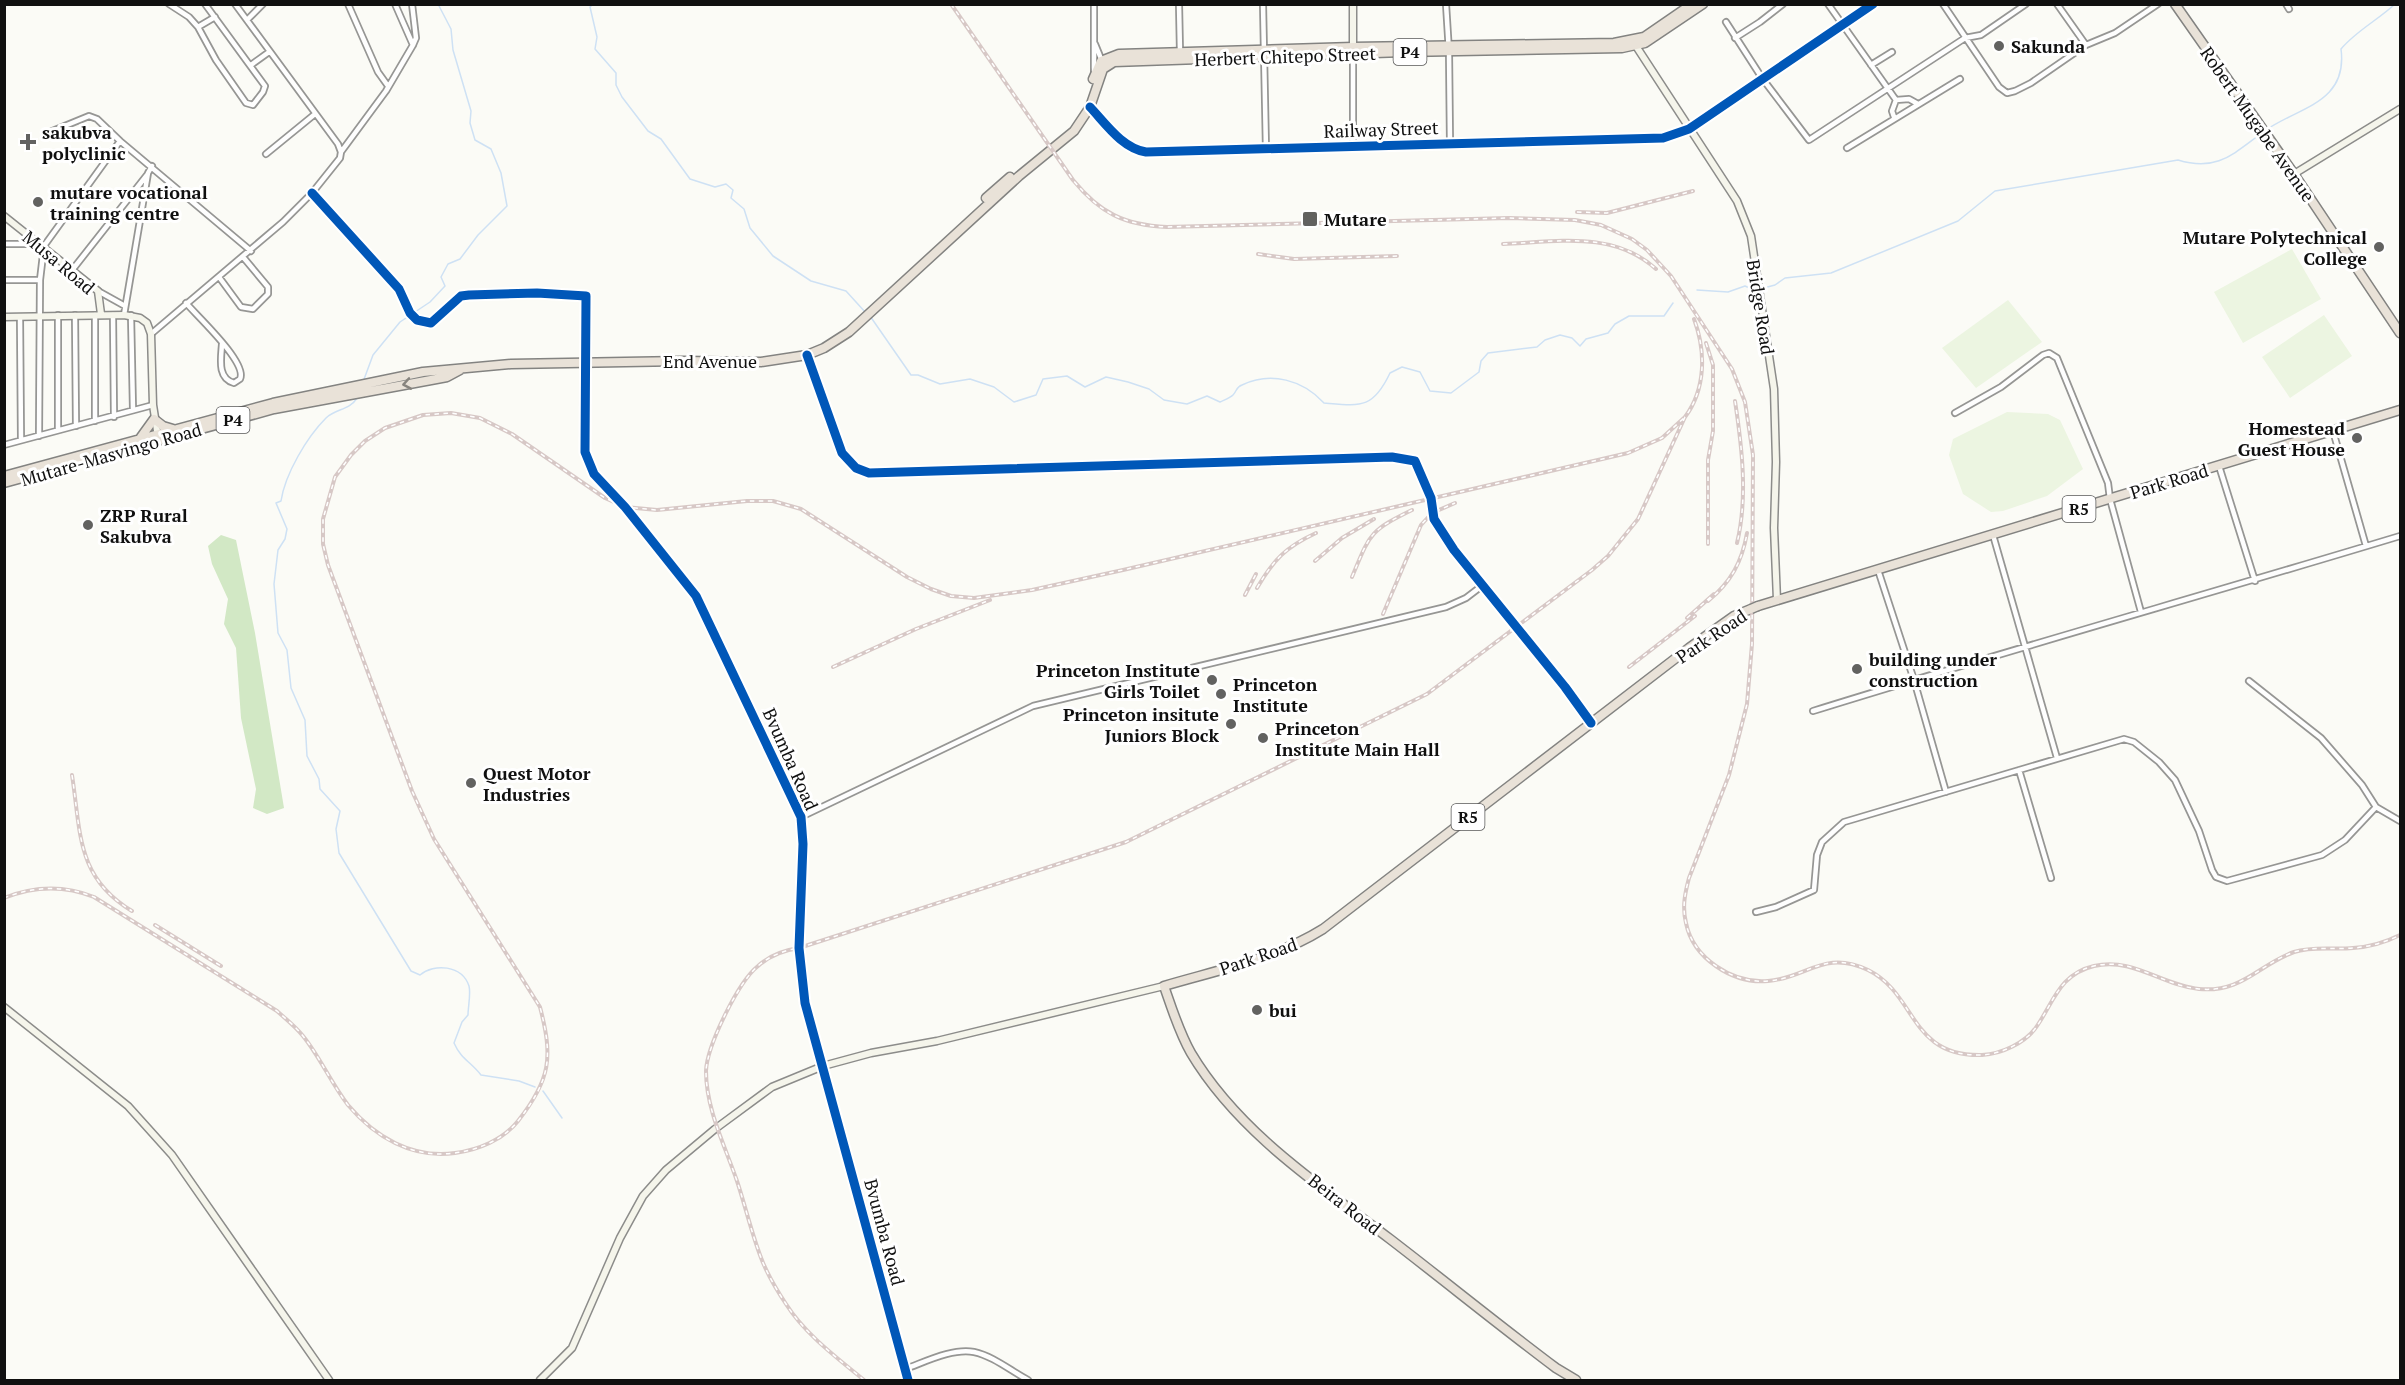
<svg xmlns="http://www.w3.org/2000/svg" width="2405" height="1385" font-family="'PT Serif',serif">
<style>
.forest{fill:#d2e8c5}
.pitch{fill:#ecf5e1}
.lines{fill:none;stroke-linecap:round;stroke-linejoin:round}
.stream{stroke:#cee1f4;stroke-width:1.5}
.street-casing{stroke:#969694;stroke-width:8}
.secondary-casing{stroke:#8c8c8a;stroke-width:9}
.highway-casing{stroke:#838381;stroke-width:11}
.street{stroke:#fefefe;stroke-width:4.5}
.secondary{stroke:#f5f5eb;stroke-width:6}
.highway{stroke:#e9e2d8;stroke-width:8}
.rail-casing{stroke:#d7c8c6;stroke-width:4}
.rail{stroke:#fff;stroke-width:1.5;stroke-dasharray:4.5;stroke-linecap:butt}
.highway-bridge-casing{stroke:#838381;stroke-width:11;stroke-linecap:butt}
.highway-bridge{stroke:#e9e2d8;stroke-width:8}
.cycleway-casing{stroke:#fff;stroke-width:13}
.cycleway{stroke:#0057b8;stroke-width:9}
.oneway{stroke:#87847e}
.poi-dot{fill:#626260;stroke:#fff;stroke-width:2}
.labels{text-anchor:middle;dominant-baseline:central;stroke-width:6;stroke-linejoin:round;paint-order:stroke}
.shield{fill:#fff;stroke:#585858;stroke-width:1.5}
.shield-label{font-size:16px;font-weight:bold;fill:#101010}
.poi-label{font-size:18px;font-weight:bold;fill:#101010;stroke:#fff;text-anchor:start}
.street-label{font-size:18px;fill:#101010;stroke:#fff}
</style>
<rect width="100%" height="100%" fill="#fbfbf6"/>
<path class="forest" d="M221,535l15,5 19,93 29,175 -17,6 -14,-6 3,-19 -15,-71 -5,-70 -12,-24 4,-25 -16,-35 -4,-18z"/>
<path class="pitch" d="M2292,249l29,50 -78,44 -29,-51z
M2008,300l34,42 -66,46 -34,-40z
M2324,315l28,41 -62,42 -28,-41z
M2007,412l41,2 12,6 23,49 -36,27 -44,15 -12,1 -28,-18 -14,-39 4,-16z"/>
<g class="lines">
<path class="stream" d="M593,4l-3,3 7,30 -2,12 21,24v12l6,12 26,34 13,8 29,40 25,8 11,-3 7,6 -2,8 13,11 6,19 23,28 38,25 35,10 20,22
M2266,130c33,-23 82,-27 75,-81 15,-18 37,-29 54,-45
M1760,289l15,-4 10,-7 46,-5 127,-52 37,-30 183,-31c39,12 55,-6 84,-27
M1697,290l31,2 17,-6 11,5
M870,316l41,59h7l22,9 30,-5 24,8 20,15 22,-7 7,-16 24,-3 18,11 21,-10 22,5 21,7 15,11 23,4 20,-8 13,6c4,-2 10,-4 13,-7 4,-4 3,-8 9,-10 29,-14 61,-5 82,18 37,3 49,6 66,-30l12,-6 18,5 10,19 21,2 28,-21 2,-11 7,-8 49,-6 8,-7 15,-5 12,3 8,8 6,-7 22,-6 7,-9 14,-8h35l9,-13
M363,382l10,-27 27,-33 30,-20 15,-16 -4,-9 7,-13 12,-5 18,-24 29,-29 -6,-33 -10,-24 -16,-9 -5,-17 1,-12 -18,-61 -2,-21 -13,-25
M357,398c-7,12 -22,11 -31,20 -19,19 -41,56 -45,83l-5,2 11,26 -2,10 -7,11 -4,34 4,49 9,17 4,38 14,32 2,36 12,23 1,10 20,22 -4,18 3,24 72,118 9,4c14,-12 42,-10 49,11 2,8 -1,21 -1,29l-6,7 -8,21c7,16 17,19 27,32l38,6 16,6
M543,1091l19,27"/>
<g class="street-casing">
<path id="street" d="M169,4l20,13 9,10 17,-10
M348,4l30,68 10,14
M395,4l18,41
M1179,4l1,48
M1263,4l3,146
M1446,4l3,48 1,91
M1828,4l68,96
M1943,4l56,83 8,6 8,-2 16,-8 55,-38 29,-12 43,-29
M2057,4l29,41
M2286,4l3,5
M247,20l16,-16
M1726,22l36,56 47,62 156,-102 16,-3 45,-31
M198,27l18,33 30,43 7,2 10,-13 2,-6 -60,-82
M1735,38l25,-16 23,-18
M1095,44l7,17
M1353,54v92
M251,65l18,-13
M1871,65l21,-13
M1094,71v-67
M1090,107c16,17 32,41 56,45l517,-14 26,-9 184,-125
M1894,117l-2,-6 4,-11 13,-1 9,5
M120,141l131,110
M1847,148l113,-69
M341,152l45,-61 27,-46 3,-7 -4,-34
M266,154l49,-40
M312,193l87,96 11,24 7,7 14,3 30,-27 8,-1 68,-2 49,3 1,66
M4,244h24l8,-3
M73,269l74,-94
M219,277l22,30 12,2 15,-15v-7l-25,-30
M4,280h36
M98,291l27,15
M186,303c12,14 62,60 54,76l-6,4c-17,-5 -13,-24 -12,-39
M75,315l1,111
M95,315v106
M113,315l1,102
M124,315l24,-142 4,-7
M131,315l2,95
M20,317l1,123
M151,334l132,-112 29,-29 28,-35 1,-6 -3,-8 -103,-140
M1955,413l46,-26 42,-32 6,-2 8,5 51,125 2,16 31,113
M58,430v-115
M2333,431l33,115
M39,436l1,-156 4,-34 76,-105 -23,-22 -8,-3 -39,16
M4,445l149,-40
M2219,466l36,115
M1993,535l64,223
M1878,570l36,110 32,112
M2249,681l72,57 41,47 14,22 24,14
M1813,711c196,-61 392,-116 587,-175
M2019,770l32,108
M801,817l232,-111 413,-99 20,-9 17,-13
M1756,912l20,-5 38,-17 3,-35 5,-13 22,-20 280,-83 10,3 25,20 16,18 24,51 13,39 4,7 11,4 95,-26 23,-15 31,-33
M905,1369c20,-7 47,-21 69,-17 19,4 37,19 54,28"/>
</g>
<g class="secondary-casing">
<path id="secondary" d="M1353,4v45
M1636,46l101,155 14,35 23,153 2,73 -2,66 3,72
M2294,174l106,-65
M4,216l94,75 3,23
M4,317l120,-2 16,3 7,5 4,11 2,71 5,32
M807,355l35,98 14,15 13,5 523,-16 23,4 16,37 3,21 20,31 111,137 26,36
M587,362l-2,90 5,16 35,39 71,89 105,221 2,27 -4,104 6,55 103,377
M4,1007l124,99 44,49 157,225
M540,1380l32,-32 48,-110 23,-42 23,-26 49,-41 57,-42 51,-21 48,-13 66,-12 227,-55"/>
</g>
<g class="highway-casing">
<path id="highway" d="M2175,4l119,170 106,159
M1093,79l8,-18 18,-7 234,-7 261,-4 30,-6 48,-33
M986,198l24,-21
M141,437l13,-18 9,7 10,3
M4,476l269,-73 150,-31 88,-8 171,-3 79,1 46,-7 17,-7 25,-16 170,-156 55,-45 16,-24 13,-38 11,-7 290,-10 218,-4 23,-5 58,-39
M4,483l270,-74 157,-29 16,-3 13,-7
M1758,606l642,-196
M1576,1380l-20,-12c-56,-42 -110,-86 -166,-129 -71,-54 -152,-107 -199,-186 -12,-21 -19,-44 -27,-67 54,-16 111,-27 159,-57l366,-281 45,-32 17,-7"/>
</g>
<use href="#street" class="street"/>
<use href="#secondary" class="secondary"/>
<use href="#highway" class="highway"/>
<g class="rail-casing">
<path id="rail" d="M951,4l122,176c27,33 51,45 94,47l342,-9 66,2 26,5 31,14 15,11 24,26 61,93 13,33 8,53 -1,189 -5,60 -18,71 -40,103c-4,15 -7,29 -3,45 7,35 46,61 82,58 39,-3 56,-32 100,-11 49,24 41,87 114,85 19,-1 44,-12 55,-29 17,-25 23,-52 57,-60 39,-9 67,19 105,23 43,4 59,-24 95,-37 19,-6 39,-2 59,-4 16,-1 33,-6 47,-13
M1577,212l30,1 86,-22
M1503,244c53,-2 110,-14 153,25
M1258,254l36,5 103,-3
M1706,343l7,22v66l-5,29v84
M1735,401c7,46 13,97 2,142
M1315,561l27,-23 32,-19
M1352,577c18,-43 17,-46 60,-67
M1257,588c17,-29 29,-41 59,-55
M1245,595l11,-21
M1708,601c23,-19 34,-39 39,-68
M1383,614l38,-89 11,-12 23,-10
M1687,618l27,-24
M833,667l83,-38 74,-29
M1629,667l66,-51
M72,775c9,58 4,102 60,136
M4,898c30,-12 60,-13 90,-1l183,114c9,8 19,16 26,25 17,21 28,47 45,69 27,32 64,54 107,48 23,-3 48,-13 63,-32 33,-42 35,-64 22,-114l-106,-168 -22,-48 -84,-226 -5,-21v-25l12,-42 16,-22 14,-14 20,-13 38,-13 28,-2 29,5 32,16 93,64 20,9 32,3 90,-9h26l28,8 106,68 24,12 20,7 23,2 58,-8 91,-20 505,-117 34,-15 23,-21
M155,925l66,41
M864,1380c-28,-23 -59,-46 -78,-76 -10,-15 -20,-32 -26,-49 -9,-24 -15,-50 -23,-74 -12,-35 -31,-72 -31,-110 1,-25 32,-89 52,-105 11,-10 27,-16 41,-18l327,-106 301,-148 165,-124 16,-14 30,-37 47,-102c21,-28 21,-66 9,-98"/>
</g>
<use href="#rail" class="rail"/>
<g class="highway-bridge-casing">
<path id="highway-bridge" d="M1751,609l7,-3"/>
</g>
<use href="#highway-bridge" class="highway-bridge"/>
<g class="cycleway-casing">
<path id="cycleway" d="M1090,107c16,17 32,41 56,45l517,-14 26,-9 184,-125
M312,193l87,96 11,24 7,7 14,3 30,-27 8,-1 68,-2 49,3 -1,156 9,22 31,33 71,89 105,221 2,27 -4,104 6,55 103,377
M807,355l35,98 14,15 13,5 523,-16 23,4 16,37 3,21 20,31 111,137 26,36"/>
</g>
<use href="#cycleway" class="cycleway"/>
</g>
<defs><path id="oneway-chevron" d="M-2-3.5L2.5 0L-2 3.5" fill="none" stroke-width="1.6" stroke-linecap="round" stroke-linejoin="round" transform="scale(1.5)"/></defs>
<use class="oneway" href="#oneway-chevron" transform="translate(407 384) rotate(170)"/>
<g class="poi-dot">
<circle cx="1999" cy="46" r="6"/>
<path d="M25 133h6v6h6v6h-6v6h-6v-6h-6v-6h6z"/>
<circle cx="38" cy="202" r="6"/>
<rect x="1302" y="211" width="16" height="16" rx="3"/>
<circle cx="2379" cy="247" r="6"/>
<circle cx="2357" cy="438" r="6"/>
<circle cx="88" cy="525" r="6"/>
<circle cx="1857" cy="669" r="6"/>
<circle cx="1212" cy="680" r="6"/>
<circle cx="1221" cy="694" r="6"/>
<circle cx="1231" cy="724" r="6"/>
<circle cx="1263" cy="738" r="6"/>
<circle cx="471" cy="783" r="6"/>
<circle cx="1257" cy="1010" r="6"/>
</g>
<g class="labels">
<g class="shield">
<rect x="1393.5" y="39" width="33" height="26" rx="4.5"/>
<rect x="216.5" y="407" width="33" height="26" rx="4.5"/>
<rect x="2062.5" y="496" width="33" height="26" rx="4.5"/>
<rect x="1451.5" y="804" width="33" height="26" rx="4.5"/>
</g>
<g class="shield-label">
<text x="1410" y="52">P4</text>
<text x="233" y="420">P4</text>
<text x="2079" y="509">R5</text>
<text x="1468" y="817">R5</text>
</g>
<g class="poi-label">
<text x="2011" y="46">Sakunda</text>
<text x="42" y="132">sakubva<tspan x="42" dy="21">polyclinic</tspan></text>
<text x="50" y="192">mutare vocational<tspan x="50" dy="21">training centre</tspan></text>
<text x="1324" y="219">Mutare</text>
<text x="2367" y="237" text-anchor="end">Mutare Polytechnical<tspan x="2367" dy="21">College</tspan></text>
<text x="2345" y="428" text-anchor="end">Homestead<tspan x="2345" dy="21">Guest House</tspan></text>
<text x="100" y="515">ZRP Rural<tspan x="100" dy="21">Sakubva</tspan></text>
<text x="1869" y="659">building under<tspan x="1869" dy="21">construction</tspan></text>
<text x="1200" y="670" text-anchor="end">Princeton Institute<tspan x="1200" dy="21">Girls Toilet</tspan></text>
<text x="1233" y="684">Princeton<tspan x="1233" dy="21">Institute</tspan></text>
<text x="1219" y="714" text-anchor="end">Princeton insitute<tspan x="1219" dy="21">Juniors Block</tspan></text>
<text x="1275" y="728">Princeton<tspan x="1275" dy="21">Institute Main Hall</tspan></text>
<text x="483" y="773">Quest Motor<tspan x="483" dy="21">Industries</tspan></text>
<text x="1269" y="1010">bui</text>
</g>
<g class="street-label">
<text transform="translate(1285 56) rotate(-2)">Herbert Chitepo Street</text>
<text transform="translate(2258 124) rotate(55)">Robert Mugabe Avenue</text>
<text transform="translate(1381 129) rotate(-2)">Railway Street</text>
<text transform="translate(59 262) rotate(40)">Musa Road</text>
<text transform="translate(1761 307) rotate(81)">Bridge Road</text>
<text x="710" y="361">End Avenue</text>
<text transform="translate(111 454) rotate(-16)">Mutare-Masvingo Road</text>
<text transform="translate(2169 481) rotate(-17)">Park Road</text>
<text transform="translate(1711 636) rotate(-34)">Park Road</text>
<text transform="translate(791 759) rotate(66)">Bvumba Road</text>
<text transform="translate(1258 956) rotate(-19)">Park Road</text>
<text transform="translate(1345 1204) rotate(38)">Beira Road</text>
<text transform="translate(885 1232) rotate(75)">Bvumba Road</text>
</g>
</g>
<rect width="2405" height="1385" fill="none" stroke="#101010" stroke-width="12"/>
</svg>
